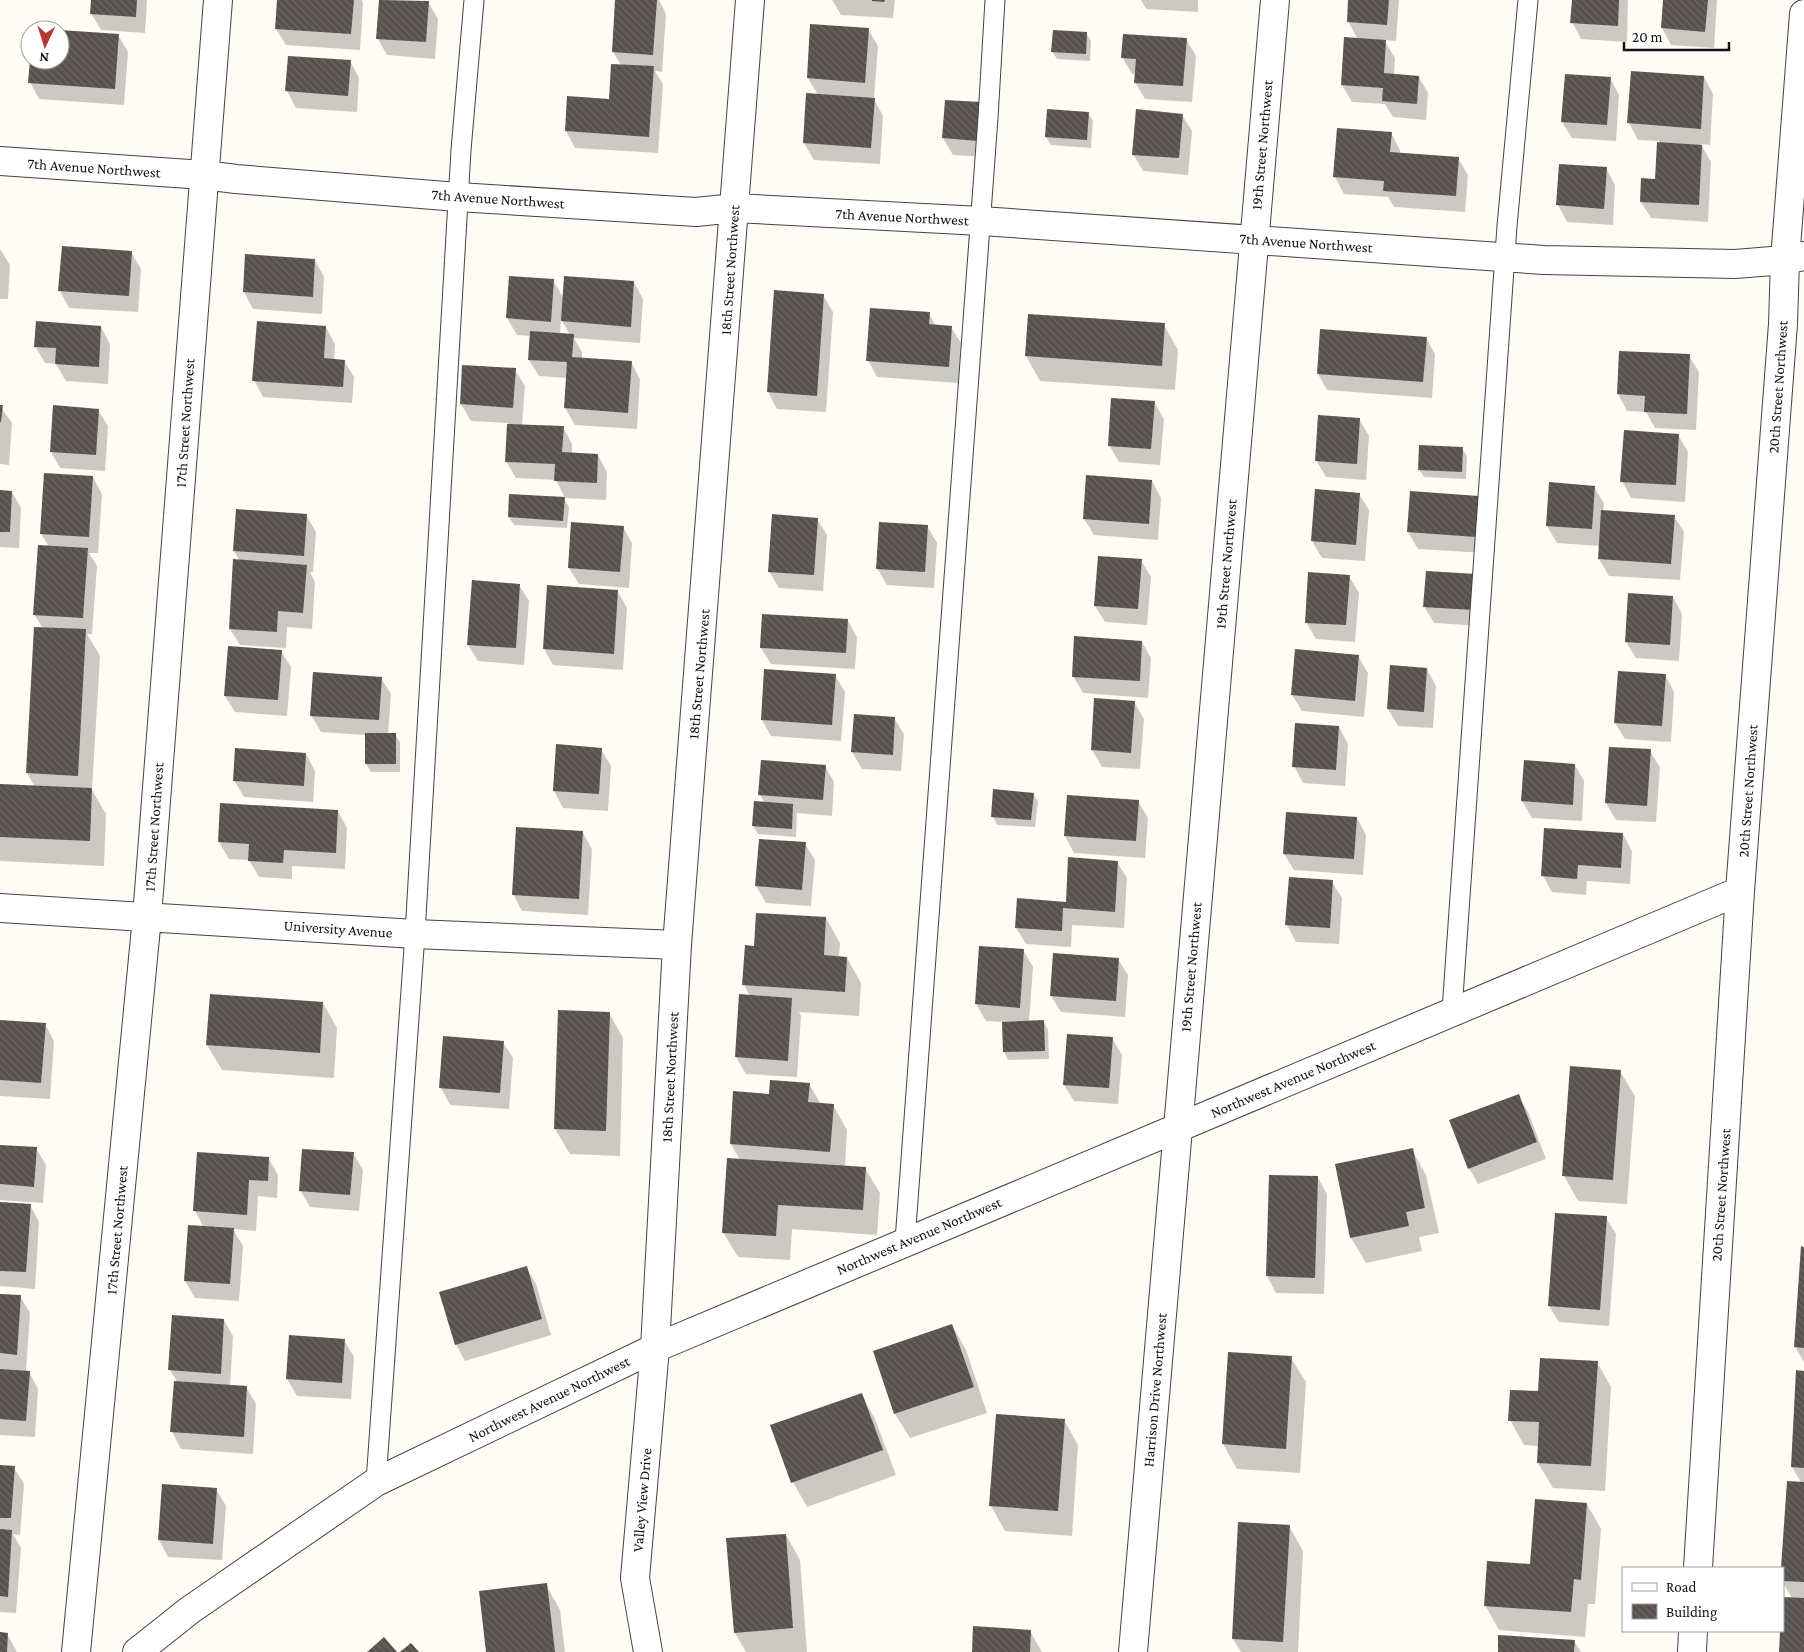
<svg xmlns="http://www.w3.org/2000/svg" width="1804" height="1652" font-family="'Crimson Pro',serif">
<style>
.shadow{fill:#0003;fill-rule:evenodd}
.building{fill:url(#building-back-hatch)}
.lines{fill:none;stroke-linecap:round;stroke-linejoin:round}
.lane-casing{stroke:#434343;stroke-width:21}
.street-casing{stroke:#434343;stroke-width:30}
.lane{stroke:#fff;stroke-width:19}
.street{stroke:#fff;stroke-width:28}
.labels{text-anchor:middle;dominant-baseline:central;stroke-width:5;stroke-linejoin:round;paint-order:stroke}
.street-label{font-size:15px;fill:#101010;stroke:#fff}
</style>
<defs>
<pattern id="building-back-hatch" width="6" height="6" patternUnits="userSpaceOnUse" patternTransform="scale(1.25)"><rect width="6" height="6" fill="#58524e"/><path d="M-1 5l2 2M0 0l6 6M5-1l2 2" fill="none" stroke="#6b6663"/></pattern>
</defs>
<rect width="100%" height="100%" fill="#fefcf5"/>
<path class="shadow" d="M92,0h55l-2,33 -44,-3 -10,-17z
M278,0h84l1,3 -3,47 -74,-5 -10,-16z
M380,0l48,2 10,17 -3,40 -48,-4 -9,-16z
M617,0h42l7,14 -4,58 -7,-1 8,13 -5,69 -83,-5 -9,-17 44,-31 11,-35 -8,-13z
M832,0h63l-2,18 -52,-3z
M1141,0h57v12l-52,-3z
M1349,0h50l-3,41 -12,-1 11,18 -1,17 25,2 9,16 -2,27 -33,-3 -8,-13 -33,-2 -10,-17 16,-45 -10,-19z
M1573,0h55l-1,42 -46,-3 -9,-17z
M1664,0h53l-3,48 -43,-3 -9,-17z
M812,25l56,4 10,17 -4,53 9,17 -3,48 -66,-4 -10,-17 14,-48 -10,-17z
M60,31l58,4 10,17 -4,53 -85,-6 -9,-17 1,-22h29z
M1087,34l4,7 -1,20 -33,-2 -5,-8z
M1186,39l10,17 -4,46 -47,-3 -10,-17 1,-8h-4l-10,-17z
M350,61l9,17 -2,34 -61,-4 -9,-17z
M1632,72l72,5 9,17 -3,51 -9,-1 10,18 -3,60 -57,-4 -10,-16 15,-22 3,-39 -21,-1 -9,-17z
M1610,78l9,17 -3,46 -44,-3 -10,-16z
M1088,113l5,8 -2,27 -40,-3 -5,-8z
M1182,115l10,16 -4,44 -45,-4 -10,-17z
M989,120l-2,37 -34,-2 -10,-17z
M1338,130l53,3 9,17v4l58,4 10,17 -3,37 -71,-5 -6,-10 -44,-3 -9,-17z
M1606,168l9,17 -2,40 -46,-3 -9,-17z
M0,249l10,16 -2,34h-8z
M131,252l10,17 -3,43 -69,-4 -9,-17z
M246,255l69,5 9,17 -2,37 -69,-5 -9,-17z
M510,277l43,3 11,19 70,-17 9,17 -3,44 -66,-5 8,14v7l49,3 9,17 -3,50 -62,-4 -10,-17 2,-30 -28,-2 -10,-16 2,-24 -14,-1 -10,-17zM561,319l9,16h-10z
M775,292l48,3 10,17 -7,100 -49,-3 -9,-17z
M929,314l7,12 15,1 10,16 -3,40 -81,-6 -9,-17z
M1164,325l14,25 -3,40 -135,-9 -14,-25z
M101,327l9,17 -2,40 -42,-3 -10,-17 -11,-1 -10,-17z
M326,327l9,17 -1,16 10,1 10,16 -2,26 -89,-6 -9,-17z
M1426,338l9,16 -3,44 -105,-8 -9,-16z
M1620,352l69,4 10,16 -3,58 -41,-2 -9,-16 -19,-1 -9,-17z
M464,366l51,4 10,16 -3,39 41,2 9,17v10l26,1 9,17 -1,28 -41,-2 -9,-18 -40,-2 -10,-17 2,-38 -37,-2 -10,-17z
M1154,402l10,17 -4,46 -41,-3 -10,-17z
M0,406l12,17 -3,42 -9,-1z
M98,410l10,16 -3,45 -45,-3 -9,-16z
M1359,419l10,17 -3,44 -40,-3 -10,-17z
M1678,435l10,17 -3,50 -54,-4 -9,-17z
M1462,448l5,8 -1,23 -42,-2 -5,-8z
M93,477l9,17 -4,59h-9l8,13 -5,68h-5l13,22 -8,134 14,24 -2,52 -104,-5v-76l35,2 -8,-14 16,-144 -9,-15 15,-67 -8,-14z
M1152,481l9,17 -3,42 -64,-5 -10,-16z
M1594,487l10,16 -1,8 71,5 10,16 -4,48 -71,-4 -10,-17 1,-13 -43,-3 -10,-17z
M0,491l12,1 9,16 -2,40 -19,-1z
M1316,491l43,3 10,16 -4,51 -43,-3 -10,-17z
M564,499l5,8 -2,21 -53,-3 -5,-8z
M1488,514l-3,39 -67,-4 -10,-17z
M306,515l10,17 -3,40h-3l5,10 -3,47 -25,-2 -1,21 -46,-3 -10,-16 10,-68 -6,-10z
M817,519l10,16 -4,56 -44,-3 -10,-17z
M927,526l10,17 -3,45 -47,-3 -10,-17z
M623,527l9,16 -3,45 -50,-4 -10,-16z
M1141,560l10,17 -4,48 -42,-3 -10,-16z
M1475,575l7,51 -48,-3 -10,-17z
M1349,576l10,17 -4,49 -39,-3 -10,-17z
M519,585l10,16 -5,64 -46,-4 -10,-16z
M618,592l9,16 -4,62 -70,-5 -9,-16z
M1673,597l9,17 -3,47 -43,-3 -10,-16z
M848,621l9,16 -2,32 -84,-5 -10,-16z
M1142,642l9,16 -3,40 -65,-5 -10,-17z
M281,651l10,16 -4,49 -52,-4 -10,-16z
M1358,656l10,17 -4,44 -62,-6 -10,-16z
M1427,669l9,17 -3,42 -35,-2 -10,-17z
M835,675l10,17 -4,49 -70,-5 -9,-16z
M1665,675l9,17 -3,50 -46,-3 -10,-16z
M381,678l10,16 -3,40h7l5,8v30h-29l-5,-8v-29l-45,-3 -10,-17z
M1134,702l10,17 -4,50 -38,-2 -10,-17z
M894,718l10,16 -3,37 -39,-2 -10,-17z
M1339,727l9,17 -3,42 -42,-3 -9,-17z
M601,749l10,17 -3,45 -45,-3 -9,-17z
M1650,751l10,16 -4,55 -40,-2 -10,-17z
M306,754l9,17 -2,31 -69,-5 -10,-17z
M1525,761l50,4 9,16 -2,40 -50,-3 -10,-17z
M825,766l9,16 -2,34 -35,-3 -1,24 -38,-3 -5,-8 12,-23 -5,-8z
M1033,794l5,8 -3,25 -38,-2 -4,-8z
M1138,801l10,17 -3,40 -71,-5 -9,-17z
M338,811l9,17 -2,41 -53,-3v13l-33,-2 -10,-17 -20,-1 -10,-17z
M1357,818l9,17 -3,40 -69,-5 -10,-16z
M583,833l9,16 -4,66 -66,-4 -9,-17z
M1623,834l9,17 -2,33 -43,-3 -1,14 -34,-3 -9,-16z
M805,844l10,16 -4,46 -45,-3 -10,-17z
M1117,862l10,16 -3,50 -52,-3 -1,22 -45,-3 -10,-16 51,-25z
M1332,882l10,16 -3,46 -43,-2 -9,-17z
M826,918l14,25 -1,14 8,1 14,25 -2,33 -60,-4 2,4 -4,61 -51,-3 -10,-17 5,-61h9l-6,-11 11,-38z
M1023,950l10,17 -4,55h15l4,8 1,29 -41,1 -4,-8 -1,-30 -17,-1 -10,-17z
M1118,959l10,16 -3,42 -64,-5 -10,-16z
M323,1003l14,25 -3,50 -112,-8 -15,-25z
M609,1013l14,25 -3,118 -50,-2 -15,-25z
M0,1021l45,3 9,17 -4,58 -50,-3z
M1112,1038l10,17 -4,49 -44,-3 -10,-16z
M503,1042l10,16 -4,51 -59,-4 -9,-17z
M1620,1071l15,25 -8,108 -49,-3 -14,-25z
M809,1084l12,20 12,1 14,25 -2,37 20,1 15,25 -3,42 -85,-6 -2,31 -52,-3 -15,-25 17,-72 -9,-16 4,-51 35,2z
M1518,1096l10,16 18,47 -68,25 -9,-16z
M0,1146l36,2 10,17 -3,38 -43,-3z
M1412,1150l14,25 13,58 -20,4 3,14 -56,12 -15,-25 -15,-73z
M353,1153l10,17 -4,41 -49,-4 -10,-17z
M269,1159l9,16 -1,23 -19,-2 -2,35 -23,-2 10,17 -4,55 -44,-3 -10,-17 19,-53 -9,-17z
M1270,1176l48,2 9,16 -3,100 -48,-1 -9,-17z
M0,1203l30,2 9,17 -4,67 -35,-3z
M1606,1218l10,16 -7,92 -50,-4 -10,-16z
M1804,1248v114l-9,-15z
M526,1267l10,17 15,51 -86,26 -9,-17z
M0,1295l20,1 10,17 -4,59h3l9,17 -3,48 -35,-2z
M173,1316l51,4 9,16 -3,50 16,1 10,17 -3,50 -72,-5 -9,-17 5,-50 -7,-12z
M952,1325l14,25 21,63 -77,25 -15,-24 -21,-62z
M344,1340l10,17 -3,42 -54,-3 -10,-17z
M1291,1358l15,24 -6,91 -63,-4 -14,-25z
M1597,1362l14,25 -6,104 -52,-3 -15,-25 1,-17 -15,-1 -14,-25 29,-28z
M1798,1372h6v280h-24l1,-21h2v-33h9l-9,-15v-15l19,-84 -10,-17z
M861,1394l14,25 21,56 -89,32 -14,-25z
M997,1416l67,4 14,25 -6,91 -67,-5 -14,-25z
M0,1467l14,1 10,16 -4,51 -7,-1 8,14 -5,65 -16,-1z
M163,1485l53,4 10,17 -4,54 -54,-3 -9,-17z
M1587,1504l14,25 -6,75h-7l-3,33 -86,-7 -14,-25 46,-40z
M1289,1526l14,25 -5,101h-57l-8,-13z
M786,1535l14,25 7,92h-61l-11,-19z
M546,1585l14,25 5,42h-78z
M1030,1631l12,21h-69z
M0,1633l7,1 10,18h-17z
M1574,1641l7,11h-82z"/>
<path class="building" d="M91,0h46l-1,17 -46,-3z
M277,0h77l-3,34 -76,-5z
M379,0l50,1 -3,41 -50,-3z
M615,0h42l-4,55 -41,-3z
M872,0h13l-1,2 -12,-1z
M1348,0h41l-2,25 -40,-3z
M1572,0h47l-1,26 -48,-3z
M1663,0h45l-3,32 -44,-4z
M810,24l59,4 -4,55 -58,-5z
M60,30l59,4 -4,55 -87,-6 2,-23h30z
M1053,30l34,2 -1,22 -35,-2z
M1123,34l64,4 -4,48 -49,-3 2,-24 -15,-1z
M1344,37l42,3 -2,33 35,3 -2,28 -35,-3 1,-13 -42,-3z
M288,56l63,4 -3,36 -63,-5z
M611,64l43,2 -5,71 -84,-6 2,-35 42,3z
M1631,71l73,5 -3,53 -74,-6z
M1565,74l46,3 -4,48 -46,-3z
M806,93l69,5 -4,50 -68,-5z
M945,100l36,2 -3,39 -36,-3z
M1047,109l42,3 -2,28 -42,-3z
M1136,109l47,5 -4,44 -47,-3z
M1337,128l55,4 -2,20 69,5 -3,39 -73,-5 1,-10 -51,-4z
M1657,142l45,3 -3,60 -59,-3 1,-24 14,1z
M1559,164l48,3 -3,42 -48,-4z
M62,246l70,5 -3,45 -71,-5z
M245,254l70,5 -2,38 -70,-5z
M509,276l45,3 -3,43 -45,-4z
M564,276l70,5 -3,46 -70,-6z
M774,290l50,4 -7,102 -50,-4z
M870,308l60,4 -1,12 23,2 -3,41 -83,-6z
M1028,314l137,9 -3,43 -137,-10z
M36,321l65,5 -2,41 -44,-3 1,-16 -22,-1z
M257,321l69,5 -2,32 21,2 -2,27 -91,-6z
M1320,329l107,8 -4,45 -106,-8z
M530,331l44,3 -2,23 60,4 -4,52 -64,-5 3,-46 -39,-2z
M1619,351l71,3 -3,60 -43,-2 1,-16 -28,-2z
M462,365l54,3 -3,40 -53,-4z
M1111,398l44,3 -4,48 -43,-3z
M0,405h3l-2,17h-1z
M53,405l46,4 -3,46 -46,-3z
M1318,415l42,3 -3,46 -42,-3z
M507,424l57,2 -2,26 36,2 -1,29 -43,-2 1,-17 -50,-2z
M1624,430l55,4 -3,51 -56,-3z
M1419,445l44,2 -1,25 -44,-2z
M44,473l49,3 -4,61 -49,-3z
M1086,475l66,5 -3,44 -66,-5z
M1549,482l46,4 -3,43 -46,-3z
M1315,489l45,4 -4,52 -45,-4z
M0,490l12,1 -2,41h-10z
M1410,491l69,5 -3,41 -69,-5z
M509,494l56,3 -2,24 -55,-4z
M236,509l71,5 -3,42 -71,-5z
M1601,510l74,5 -4,49 -73,-5z
M772,514l46,4 -4,57 -46,-3z
M571,522l53,4 -4,46 -52,-4z
M879,522l49,3 -3,47 -49,-3z
M38,545l50,3 -5,70 -50,-3z
M1098,556l44,3 -4,50 -44,-3z
M233,559l74,6 -4,48 -25,-2 -1,21 -48,-3z
M1426,571l50,3 -3,36 -50,-3z
M1308,572l42,3 -4,50 -41,-2z
M472,580l48,4 -4,64 -49,-3z
M547,585l71,5 -4,64 -71,-5z
M1628,593l45,3 -3,49 -45,-3z
M762,614l86,5 -2,34 -86,-5z
M34,627l52,2 -8,147 -52,-3z
M1074,636l68,5 -2,40 -68,-4z
M228,646l54,4 -4,50 -54,-4z
M1295,649l64,6 -4,46 -64,-6z
M1390,665l37,3 -3,44 -37,-3z
M764,669l72,5 -4,51 -71,-5z
M1618,671l48,3 -4,52 -48,-3z
M313,672l69,5 -3,43 -69,-4z
M1094,698l41,3 -4,52 -40,-3z
M854,714l41,3 -2,38 -42,-3z
M1295,723l44,3 -3,44 -44,-3z
M365,733h31v31h-31z
M556,744l46,4 -3,46 -46,-3z
M1609,747l42,2 -4,57 -42,-3z
M235,748l71,5 -2,33 -71,-5z
M761,760l65,5 -3,35 -65,-5z
M1524,760l51,4 -2,41 -52,-4z
M0,784l92,4 -2,53 -90,-4z
M993,789l41,4 -3,27 -40,-3z
M1067,795l72,5 -3,41 -72,-5z
M754,801l39,3 -1,25 -40,-3z
M220,803l118,7 -2,43 -52,-3 -1,13 -35,-2 1,-17 -31,-2z
M1286,812l71,5 -3,42 -71,-5z
M516,827l67,4 -4,68 -67,-4z
M1544,828l79,5 -2,35 -43,-3 -1,14 -36,-3z
M759,839l47,3 -4,48 -47,-4z
M1068,857l50,4 -3,51 -52,-4 -1,23 -47,-3 2,-30 49,4z
M1289,877l44,3 -3,48 -45,-3z
M756,913l70,4 -2,38 23,2 -2,35 -103,-7 3,-40 9,1z
M979,946l45,3 -4,59 -45,-4z
M1053,953l66,5 -3,43 -66,-5z
M210,994l113,8 -3,51 -114,-8z
M739,994l53,4 -4,63 -53,-4z
M558,1010l52,2 -4,119 -52,-2z
M0,1020l46,3 -5,60 -41,-3z
M1044,1020l1,31 -42,1 -1,-30z
M1067,1034l46,3 -4,51 -46,-3z
M443,1036l61,5 -4,52 -61,-5z
M1570,1066l51,4 -8,110 -51,-4z
M770,1080l40,3 -2,19 26,2 -4,48 -100,-8 3,-53 36,3z
M1519,1094l18,48 -69,27 -19,-49z
M0,1145l37,2 -3,40 -34,-3z
M1413,1148l12,60 -19,4 3,14 -59,12 -15,-74z
M302,1149l52,3 -4,43 -51,-4z
M197,1152l72,5 -1,24 -19,-1 -2,35 -54,-4z
M727,1158l139,9 -3,43 -85,-5 -2,31 -54,-3z
M1269,1175l49,1 -3,102 -49,-2z
M0,1202l31,2 -5,68 -26,-1z
M1555,1213l52,3 -7,94 -52,-4z
M188,1225l46,3 -4,56 -46,-3z
M1801,1246l3,1v101l-10,-1z
M527,1266l15,53 -87,26 -16,-53z
M0,1294l21,1 -4,60 -17,-2z
M172,1315l52,4 -3,55 -53,-4z
M952,1324l22,63 -80,27 -21,-63z
M289,1335l56,4 -3,44 -56,-4z
M1228,1352l64,4 -6,93 -64,-5z
M1540,1358l58,3 -7,105 -54,-3 2,-41 -31,-1 2,-31 28,1z
M0,1369l30,2 -4,50 -26,-2z
M1796,1370l8,1v97l-13,-1z
M174,1381l73,5 -3,51 -74,-5z
M862,1393l21,57 -92,33 -21,-58z
M996,1414l69,5 -7,92 -69,-5z
M0,1465l15,1 -4,52h-11z
M1787,1481l17,1v100l-21,-1 -2,-13z
M162,1484l55,4 -4,56 -55,-4z
M1535,1499l52,4 -6,77 -7,-1 -3,33 -87,-6 3,-45 43,3z
M1238,1522l52,3 -7,117 -51,-3z
M0,1529l12,1 -4,67 -8,-1z
M786,1534l7,94 -59,5 -8,-95z
M547,1583l8,69h-69l-7,-61z
M1783,1597l21,1v54h-25l1,-21h3z
M973,1626l58,4 -1,22h-58z
M0,1632l8,1 -1,19h-7z
M1498,1635l77,5 -1,12h-76z
M384,1637l13,15h-30z
M411,1643l8,9h-19z"/>
<g class="lines">
<g class="lane-casing">
<path id="lane" d="M1452,1011l55,-785 21,-226
M905,1241l83,-1123 7,-118
M376,1482l39,-548 46,-784 13,-150"/>
</g>
<g class="street-casing">
<path id="street" d="M0,161l204,14 32,4 222,18 238,15 39,-4 246,13 563,39 191,4 50,-4 19,-4
M0,908l415,26 262,11
M1698,1568l42,-677 43,-567 2,-64 19,-246
M76,1652l71,-735 71,-917
M137,1652l53,-42 186,-128 279,-134 1085,-457
M648,1652l-13,-74 20,-230 22,-403 73,-945
M1133,1652l142,-1652
M1692,1652l1,-21"/>
</g>
<use href="#lane" class="lane"/>
<use href="#street" class="street"/>
</g>
<g class="labels">
<g class="street-label">
<text transform="translate(1262 145) rotate(-85)">19th Street Northwest</text>
<text transform="translate(94 168) rotate(4)">7th Avenue Northwest</text>
<text transform="translate(498 199) rotate(4)">7th Avenue Northwest</text>
<text transform="translate(902 217) rotate(3)">7th Avenue Northwest</text>
<text transform="translate(1306 243) rotate(4)">7th Avenue Northwest</text>
<text transform="translate(730 270) rotate(-86)">18th Street Northwest</text>
<text transform="translate(1778 387) rotate(-86)">20th Street Northwest</text>
<text transform="translate(185 423) rotate(-86)">17th Street Northwest</text>
<text transform="translate(1226 564) rotate(-85)">19th Street Northwest</text>
<text transform="translate(699 674) rotate(-85)">18th Street Northwest</text>
<text transform="translate(1748 791) rotate(-86)">20th Street Northwest</text>
<text transform="translate(154 827) rotate(-86)">17th Street Northwest</text>
<text transform="translate(338 929) rotate(4)">University Avenue</text>
<text transform="translate(1191 967) rotate(-85)">19th Street Northwest</text>
<text transform="translate(670 1077) rotate(-87)">18th Street Northwest</text>
<text transform="translate(1293 1079) rotate(-23)">Northwest Avenue Northwest</text>
<text transform="translate(1721 1195) rotate(-86)">20th Street Northwest</text>
<text transform="translate(117 1230) rotate(-85)">17th Street Northwest</text>
<text transform="translate(919 1236) rotate(-23)">Northwest Avenue Northwest</text>
<text transform="translate(1155 1390) rotate(-85)">Harrison Drive Northwest</text>
<text transform="translate(549 1399) rotate(-26)">Northwest Avenue Northwest</text>
<text transform="translate(642 1500) rotate(-85)">Valley View Drive</text>
</g>
</g>
<rect x="1622" y="1567" width="162" height="65" fill="#ffffff" stroke="#9f9f9f"/>
<rect x="1632" y="1583" width="25" height="8" fill="#ffffff" stroke="#9f9f9f"/>
<text x="1666" y="1592" font-size="15" fill="#101010">Road</text>
<rect x="1632" y="1604" width="25" height="15" fill="url(#building-back-hatch)" stroke="#9f9f9f"/>
<text x="1666" y="1617" font-size="15" fill="#101010">Building</text>
<g transform="translate(45 45) rotate(184)"><circle r="24" fill="#ffffff" stroke="#9f9f9f"/>
<path d="M0-4L9 19L0 12L-9 19Z" fill="#b13938"/>
<text y="-8" font-size="14" font-weight="bold" text-anchor="middle" fill="#101010">N</text>
</g>
<path d="M1624 42v8h105v-8" fill="none" stroke="#101010" stroke-width="2.5"/>
<text x="1632" y="42" font-size="15" fill="#101010" stroke="#ffffff" stroke-width="4" paint-order="stroke">20 m</text>
</svg>
